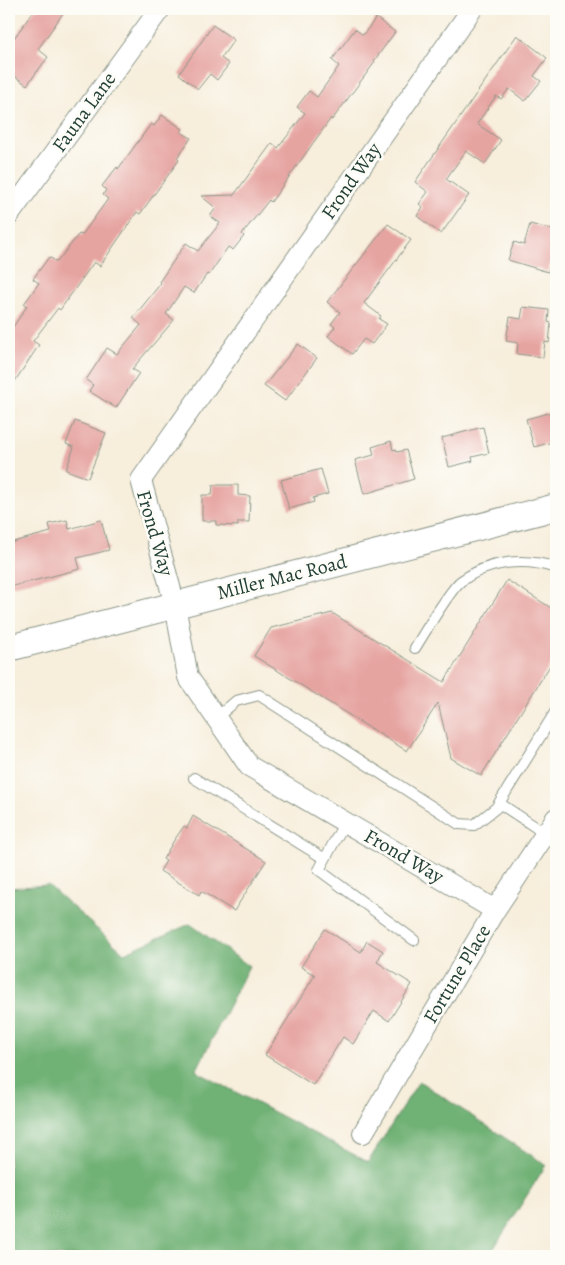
<svg xmlns="http://www.w3.org/2000/svg" width="565" height="1265" font-family="Alegreya,serif">
<style>
.forest{fill:#6fb174;stroke:#477754}
.building{fill:#e6a4a1}
.lines{fill:none;stroke-linecap:round;stroke-linejoin:round}
.service-casing{stroke:#8b9688;stroke-width:12}
.minor-casing{stroke:#8b9688;stroke-width:22}
.tertiary-casing{stroke:#8b9688;stroke-width:28}
.service{stroke:#fff;stroke-width:10}
.minor{stroke:#fff;stroke-width:20}
.tertiary{stroke:#fff;stroke-width:26}
.labels{text-anchor:middle;dominant-baseline:central;stroke-width:5;stroke-linejoin:round;paint-order:stroke}
.street-label{font-size:20px;fill:#1f3d34;stroke:#fdfcf7}
</style>
<rect width="100%" height="100%" fill="#fdfcf7"/>
<filter id="ink" filterUnits="userSpaceOnUse"><feTurbulence type="fractalNoise" baseFrequency=".02" numOctaves="2"/><feDisplacementMap in="SourceGraphic" scale="10" xChannelSelector="R" yChannelSelector="G"/><feConvolveMatrix kernelMatrix="1 2 1 2 8 2 1 2 1" color-interpolation-filters="sRGB"/></filter>
<filter id="wash" filterUnits="userSpaceOnUse"><feTurbulence type="fractalNoise" baseFrequency=".0096" numOctaves="4" result="noise"/><feDisplacementMap in="SourceGraphic" scale="20" xChannelSelector="R" yChannelSelector="G"/><feGaussianBlur stdDeviation="1.12" result="paint"/><feColorMatrix in="noise" values="0 0 0 0 0 0 0 0 0 0 0 0 0 0 0 0 0 1.4 0 .05"/><feComposite in="paint" operator="in"/></filter>
<g filter="url(#wash)">
<rect width="100%" height="100%" fill="#f7eedc"/>
<path class="forest" d="M48,885l76,68 66,-29 59,42 -53,105 172,91 51,-81 127,84 -57,91h-480v-368z"/>
<g id="blocks">
<path class="building" d="M35,9h31l-28,40 10,8 -21,28 -18,-13v-27z
M376,18l19,14 -21,29 1,1 -43,58 -1,-2 -60,84 -2,-2 -27,34 2,2 -11,14 -5,-3 -19,28 -2,-1 -13,19 -10,-6 -18,27 8,6 -42,49 7,4 -23,35 -27,-17 4,-6 -7,-5 21,-32 10,6 24,-29 -8,-7 28,-35 -2,-1 27,-39 12,8 22,-28 -10,-7 6,-8 -15,-12 33,-1 38,-52 6,5 27,-35 -8,-6 12,-16 8,6 22,-31 -7,-6 23,-31 8,6z
M213,25l21,15 -13,18 8,6 -12,16 -7,-6 -12,15 -19,-15z
M517,35l30,23 -13,18 7,5 -16,20 -16,-12 -8,10 -5,-3 -19,28 24,16 -16,24 -19,-13 -20,28 23,16 -28,39 -24,-18 6,-9 -4,-3 9,-12 -13,-10z
M162,115l21,14 -2,3 10,6 -14,20 2,2 -39,54 -3,-2 -37,54 -6,-4 -34,48 -2,-2 -25,33 6,4 -30,45v-57l18,-27 -3,-2 15,-21 -6,-4 16,-22 8,5 22,-28 3,1 26,-36 -5,-4 3,-5 -4,-4 15,-19 1,2 33,-45 3,2z
M388,224l23,16 -47,63 17,13 -2,3 8,5 -15,20 -8,-5 -12,15 -24,-18 7,-9 -4,-3 9,-12 -13,-10z
M530,224l26,7 -5,16 4,1 -7,24 -40,-12 6,-18 10,3z
M523,307l26,3 -1,12 3,1 -2,20 -4,-1 -2,15 -26,-3 1,-11 -12,-2 4,-24 11,2z
M298,344l19,14 -32,43 -21,-15z
M556,411v30l-22,6 -8,-28z
M75,421l31,12 -18,45 -22,-8 8,-23 -8,-3z
M483,427l6,26 -17,4 1,4 -24,6 -7,-29z
M391,441l2,9 3,-1 1,3 9,-2 8,29 -50,15 -9,-34 19,-5 -2,-8z
M321,469l7,25 -15,4 1,4 -25,7 -8,-29z
M213,485h25v10l12,1 -1,26h-11v4l-22,-1v-4h-14v-26h10z
M67,520l2,9 32,-9 8,30 -32,8 3,11 -71,18v-44l42,-11 -2,-8z
M507,580l49,31v45l-75,120 -30,-18 -13,-55 -31,48 -153,-95 17,-28 61,-15 112,69z
M193,816l73,45 -32,50 -33,-20 -2,4 -39,-24 6,-10 -3,-2 10,-17 11,-16 3,2z
M325,929l36,23 6,-11 16,10 -6,11 35,22 -23,37 -15,-10 -21,33 -10,-7 -30,48 -48,-30 50,-80 -14,-8z"/>
</g>
</g>
<g filter="url(#ink)">
<use href="#blocks" fill-opacity="0" stroke="#8b9688" stroke-width="1"/>
<g class="lines">
<g class="service-casing">
<path id="service" d="M415,648c8,-13 36,-60 46,-67 28,-20 63,-24 95,-13
M216,718l20,-17 23,-6 200,129 15,1 22,-17 60,-97
M194,778l131,81
M499,803l47,31
M345,822l-26,48 95,70"/>
</g>
<g class="minor-casing">
<path id="minor" d="M472,9l-331,471 34,125 13,72 61,89 246,144
M9,215l151,-206
M363,1133l132,-223 61,-92"/>
</g>
<g class="tertiary-casing">
<path id="tertiary" d="M9,648l547,-141"/>
</g>
<use href="#service" class="service"/>
<use href="#minor" class="minor"/>
<use href="#tertiary" class="tertiary"/>
</g>
</g>
<g class="labels">
<g class="street-label">
<text transform="translate(84 112) rotate(-54)">Fauna Lane</text>
<text transform="translate(351 181) rotate(-55)">Frond Way</text>
<text transform="translate(155 533) rotate(74)">Frond Way</text>
<text transform="translate(282 577) rotate(-14)">Miller Mac Road</text>
<text transform="translate(404 856) rotate(30)">Frond Way</text>
<text transform="translate(457 974) rotate(-59)">Fortune Place</text>
</g>
</g>
<rect width="565" height="1265" fill="none" stroke="#fdfcf7" stroke-width="30"/>
</svg>
